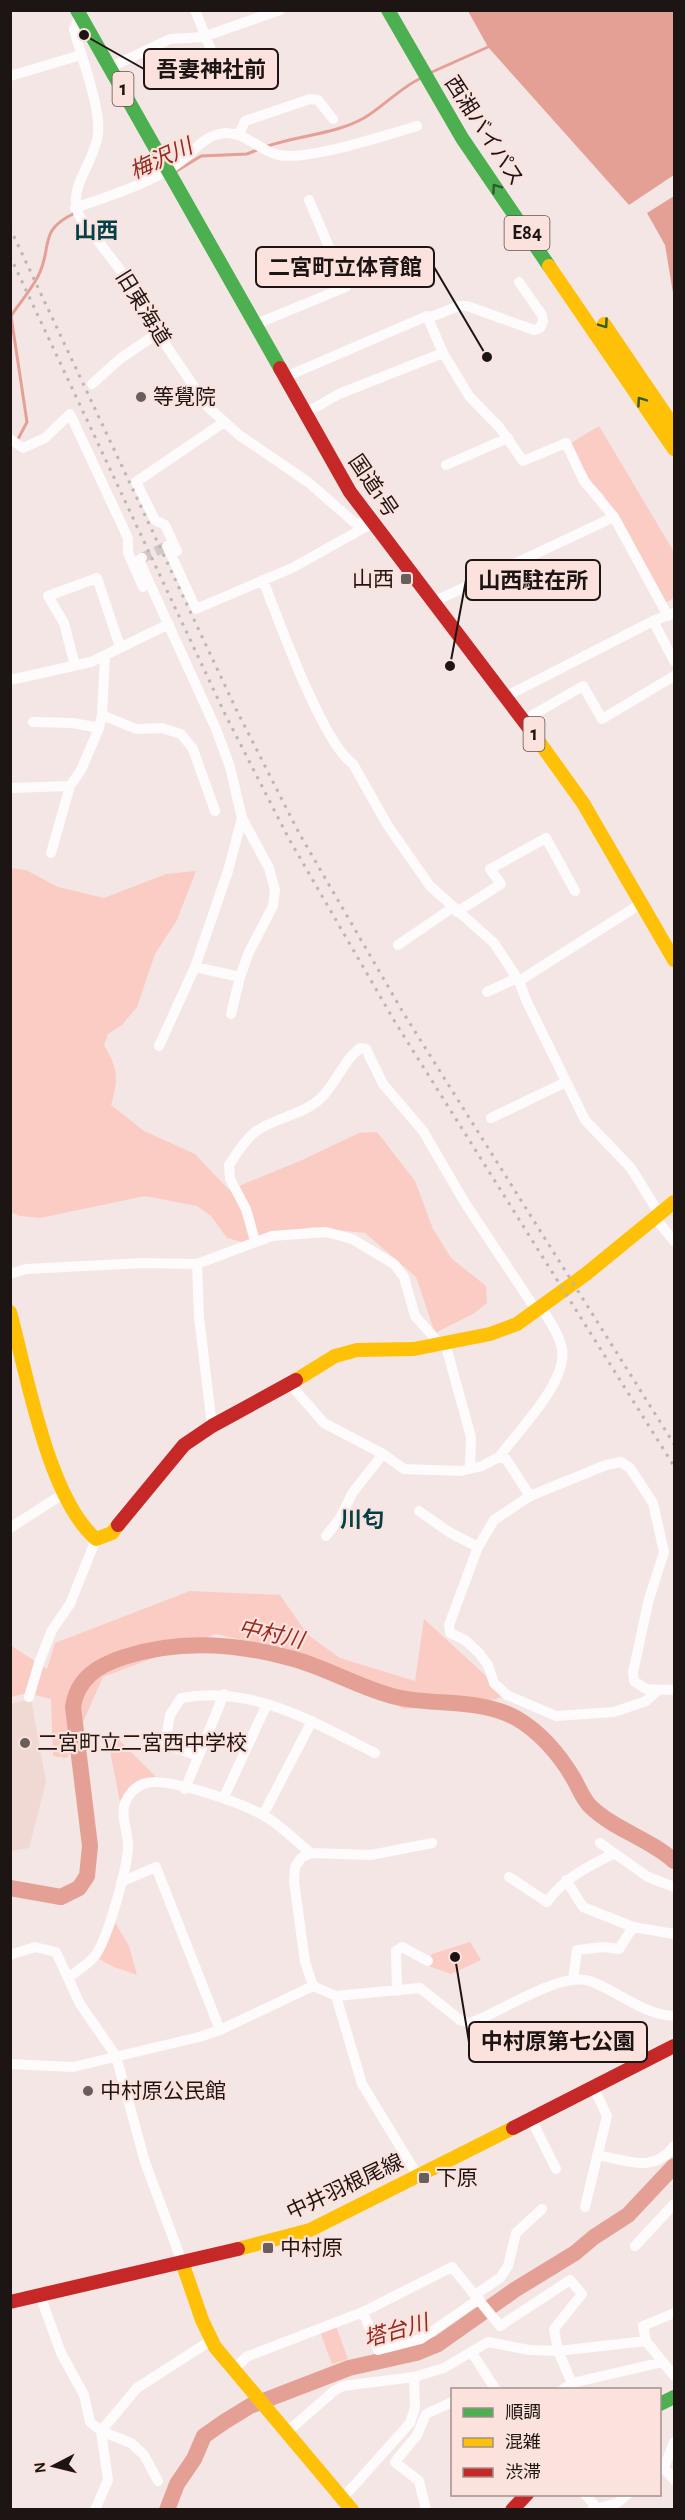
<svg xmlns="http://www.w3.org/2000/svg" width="685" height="2520" font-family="'Alegreya Sans','Noto Sans JP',sans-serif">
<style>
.built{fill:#f0d8d3}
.green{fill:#faccc4}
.water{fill:#e5a096}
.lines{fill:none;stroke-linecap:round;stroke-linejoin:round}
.stream{stroke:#e5a096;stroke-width:3}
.river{stroke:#e5a096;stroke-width:16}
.street-tunnel{stroke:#d4c7c5;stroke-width:10;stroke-dasharray:10 5;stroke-linecap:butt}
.street{stroke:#fdfbfb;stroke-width:10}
.fast{stroke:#4caf50;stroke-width:14}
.slow{stroke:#ffc107;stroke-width:14}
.jam{stroke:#c62828;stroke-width:14}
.rail{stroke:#bab7b7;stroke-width:3;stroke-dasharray:3 6;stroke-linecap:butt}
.oneway{stroke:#325a2e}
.poi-dot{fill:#685e5c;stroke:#fbe2dd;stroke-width:2}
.labels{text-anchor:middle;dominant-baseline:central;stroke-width:4.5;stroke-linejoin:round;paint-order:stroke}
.shield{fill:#fbe2dd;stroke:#605250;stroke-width:1.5}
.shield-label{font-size:20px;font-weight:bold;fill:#1d1513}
.street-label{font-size:21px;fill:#1d1513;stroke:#fbe2dd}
.poi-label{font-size:21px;fill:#1d1513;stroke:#fbe2dd;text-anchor:start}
.water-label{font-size:22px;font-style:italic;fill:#972a1f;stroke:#fbe2dd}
.neighbourhood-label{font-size:22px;font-weight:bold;fill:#004049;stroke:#fbe2dd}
.leader{fill:none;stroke:#1d1513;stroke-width:2}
.callout-dot{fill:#1d1513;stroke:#fbe2dd;stroke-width:2}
.callout{fill:#fbe2dd;stroke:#1d1513;stroke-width:2}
.callout-label{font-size:22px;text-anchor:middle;font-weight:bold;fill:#1d1513}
</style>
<rect width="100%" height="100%" fill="#f4e6e4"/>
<path class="built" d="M31,1699l15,83 -17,66 -18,3 -1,-147z"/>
<path class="green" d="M599,426l75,126v46l-9,5 -62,-109 -11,-11 -23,-39z
M10,868l16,2 32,17 46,11 62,-24 30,-3 -19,49 -22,34 -18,53 -15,18 -14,9 -4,11c14,25 15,32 7,60l33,26 51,23 34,36 71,-29 59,-28 18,-1 38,49 18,48 18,29 35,28 1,17 -14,11 -38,19 -19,-56 -51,-44 -54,-6 -54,19 -30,-8 -16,-22 -14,-10 -52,-10 -105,22 -20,-2 -9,-4z
M190,1591l90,4 28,40 32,23 75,23 9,-62 61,56 18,21 -7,3 -92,10 -110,-57 -78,-18 -113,43 -36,81 -14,-2 -2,-57 -24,-6 -16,4 -1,-52 37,24 8,-26z
M117,1738l39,39 -26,9 -10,16 -10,-51 1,-9z
M114,1921l15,25 8,29 -23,-8 -17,-9z
M470,1942l11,18 -30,14 -25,-9 6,-11z
M336,2326l12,33 -16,5 -12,-32z"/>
<path class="water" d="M468,11h206v164l-45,30 -141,-158z
M674,196v103l-9,-54 -18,-32z"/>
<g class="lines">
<path class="stream" d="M432,72l56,-25
M265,147c32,-12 69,-12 99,-29 20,-12 36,-30 57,-40
M175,172l26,-16 46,-2 12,-5
M17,441l10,-19 -16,-106c9,-14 23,-29 29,-44 12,-28 -1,-42 35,-59"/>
<path class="river" d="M10,1888l51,9 18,-9 8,-12 3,-30 -17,-139c4,-29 26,-42 51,-50 55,-18 111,-14 166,1 36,9 69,30 106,39 39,9 83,1 120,21 23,13 43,36 56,58 6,9 11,24 19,31 24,23 59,32 83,54
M167,2510l10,-26 17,-25 10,-23 20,-14 26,-16 99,-38 67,-15 22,-9 78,-55 59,-36 19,-16 34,-22 46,-49"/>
<path class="street-tunnel" d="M142,558l25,-12"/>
<path class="street" d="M195,10l29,72
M80,16l-6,13c7,28 27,78 24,105 -3,29 -33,55 -18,83l47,62 36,62 45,66 31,28 69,47 47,41 17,1
M111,67l59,-28 33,-2 77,-27
M10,76l71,-21
M239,134l6,-13 65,-22 8,1 15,19
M75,208c31,-11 79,-26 105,-46 14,-11 24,-27 45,-29 21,-1 34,18 54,22 29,6 107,-20 138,-29
M339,270l44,-18
M428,318l31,-12h8l67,24 6,-2 3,-7 -1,-6 -23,-33
M254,325l92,-38 -37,-87
M283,378l144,-62 16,37 26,43 31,32 23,33 43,-18 18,38 30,36 54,99
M92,384l29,-26 37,-25
M304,414l35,-20 104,-41
M10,439l13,9 22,-10 25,-24 58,124v15l15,34
M446,465l62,-27
M167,546l29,63 96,-41 79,-44
M177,551l-12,-26 -10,-5 -19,-38 88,-60
M142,558l-3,2 77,169 14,38 12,51 27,50 6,22 -2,16 -24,46 -9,25 -45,-10
M263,580c15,39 60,164 90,184l35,62 42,60 64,57 25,38 7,19 59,120 46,48 29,47
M433,602l181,-85
M653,621l21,40
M75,666l-11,-43 -16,-27 49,-18 23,69
M10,680l81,-18 78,-38
M505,697l148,-76 21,-8
M102,715l34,14 26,-1 19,6 12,15 22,62
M524,720l59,-34 19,33 72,-43
M33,722l40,1 26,5
M10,788l60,-2
M51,853l19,-67 11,-16 18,-42 3,-13 3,-59
M457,912l44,-28 -11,-15 56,-31 29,53
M398,945l54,-37
M519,981l123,-78
M487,992l30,-14
M231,1014l9,-37
M159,1046l36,-79 33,-96 14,-53
M491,1118l75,-36
M656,1219l18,22
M255,1241l-9,-32 -16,-30 -1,-14c7,-11 15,-24 26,-33 20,-15 47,-16 66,-34 14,-13 25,-42 40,-50l5,1 17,35 40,47 42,72 71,107
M197,1264l2,53 13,109
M10,1274l16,-5 116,-6 55,1 75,-28 54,-4 26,7 42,25 10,13 11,39 25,28
M445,1343l26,94 -1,32
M290,1384l34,39 59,31 21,15 57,2 21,-5 17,-9 7,2 24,37
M499,1457c18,-25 69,-75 63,-108 -3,-15 -13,-29 -21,-42
M419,1511l30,21 29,15
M10,1528l53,-34
M326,1536l14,-18 13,-26 30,-38
M658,1690l-12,11 -32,11 -58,4 -49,-21 -13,-12 -6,-18 -9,-12 -14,-13 -15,-7 -1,-8 29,-78 16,-27 36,-24 76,-31 15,-3 9,6 23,35 11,49 -15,47 -16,73 1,9 12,8 28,1
M29,1697l11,-37 12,-30 18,-26 26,-65
M198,1756l-33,-12 5,-29 11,-17c70,-14 134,25 194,55
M185,1789l39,-95
M224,1797l43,-93
M263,1815l49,-94
M432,1843l-61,12 -60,-2 -10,5 -6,9 -1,14 11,81 8,24 23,10 84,-8 40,32 10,3c30,-10 89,-52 120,-42 28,10 53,34 84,35
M600,1843l48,34 26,10
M509,1877l38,25c17,-24 40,-35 66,-48
M566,1880l17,27 50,20
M121,1882l35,-15 64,163
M10,1955l25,-8 21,5 24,52 36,52 29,106 37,100
M69,1977c8,-6 18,-12 25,-20 13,-15 33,-88 34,-109 1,-15 -8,-30 -3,-45 3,-8 10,-16 18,-19 22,-9 97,19 118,30 18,9 34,27 50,39
M573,1980l4,-30 26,-3 16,2 14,-22 41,7
M397,1991l-1,-40 6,-4 26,14
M336,1996l26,88 56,92
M10,2064l63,3 126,-30 21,-7 93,-44
M531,2119l25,50
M597,2155c30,5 57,19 77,-9
M585,2207l22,-91 -13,-28
M635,2246l39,-42
M476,2294l24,-16 8,-12 8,-33 26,-24
M40,2295l21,58 23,42 6,27 11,9 30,12 13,12 14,26
M363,2312l15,38 43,-11 58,-40
M674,2313l-31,13 3,15 28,35
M472,2353l24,37
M235,2369l11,-12 117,-45 89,-45 48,59 70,-46 12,14 -28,35 4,22 88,-10
M414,2377l30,-9 44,-26 41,8 29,1 14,32
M562,2390l10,-7 91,-21
M287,2432l47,-41 9,-5 71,-9 1,31 -5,15 -68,76
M664,2468l10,12
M660,2471l4,-3 10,-26
M585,2494l11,13
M95,2510l13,-30 -7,-49 36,-43 73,-47
M426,2510l-7,-29 -24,-19 22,-27 9,-21 26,-12
M592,2510l25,-7 11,-9"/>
<path class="fast" d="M77,10l203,358
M388,10l74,128 87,128
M660,2404l14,-7"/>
<path class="slow" d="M549,266l125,183
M604,324l70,103
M532,732l51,71 91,157
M10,1312c17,62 38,186 86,227l16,-6 6,-8
M296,1380l39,-24 22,-6 57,-1 76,-15 27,-10 69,-50 88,-72
M238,2249l72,-19 203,-102
M182,2262l20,58 13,27 137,163"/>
<path class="jam" d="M280,368l70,124 182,240
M118,1525l66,-80 28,-19 84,-46
M513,2128l161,-82
M10,2302l228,-53
M512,2510l15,-16"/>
<path class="rail" d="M10,228l226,481 63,124 105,181 270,430
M10,256l215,458 64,125 106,183 279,444"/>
</g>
<defs><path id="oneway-chevron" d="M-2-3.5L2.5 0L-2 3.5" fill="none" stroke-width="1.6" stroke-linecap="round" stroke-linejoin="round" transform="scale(1.5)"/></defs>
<g class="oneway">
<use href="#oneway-chevron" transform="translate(496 188) rotate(-125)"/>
<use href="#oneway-chevron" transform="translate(604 324) rotate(55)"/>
<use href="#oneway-chevron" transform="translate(641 401) rotate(-125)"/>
</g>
<g class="poi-dot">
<circle cx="141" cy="397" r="6"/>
<rect x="400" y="573" width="12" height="12" rx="3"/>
<circle cx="25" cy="1743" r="6"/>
<circle cx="88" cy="2091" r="6"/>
<rect x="418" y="2172" width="12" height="12" rx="3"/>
<rect x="262" y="2242" width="12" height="12" rx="3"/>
</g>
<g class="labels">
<g class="shield">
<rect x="112.5" y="72" width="21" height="34" rx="4.5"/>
<rect x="504.5" y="216" width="45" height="34" rx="4.5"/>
<rect x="523.5" y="717" width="21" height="34" rx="4.5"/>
</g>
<g class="shield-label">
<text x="123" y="89">1</text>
<text x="527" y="233">E84</text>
<text x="534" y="734">1</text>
</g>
<g class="street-label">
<text transform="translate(484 131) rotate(57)">西湘バイパス</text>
<text transform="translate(143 308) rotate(58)">旧東海道</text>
<text transform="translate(373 486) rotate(56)">国道1号</text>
<text transform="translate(345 2187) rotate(-25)">中井羽根尾線</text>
</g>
<g class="poi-label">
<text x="153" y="397">等覺院</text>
<text x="394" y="579" text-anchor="end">山西</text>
<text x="37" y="1743">二宮町立二宮西中学校</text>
<text x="100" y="2091">中村原公民館</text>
<text x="436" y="2178">下原</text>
<text x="280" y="2248">中村原</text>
</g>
<g class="water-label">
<text transform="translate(161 159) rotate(-25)">梅沢川</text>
<text transform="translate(271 1634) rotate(12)">中村川</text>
<text transform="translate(396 2331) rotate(-16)">塔台川</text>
</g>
<g class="neighbourhood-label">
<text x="96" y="231">山西</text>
<text x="362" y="1520">川匂</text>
</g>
</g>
<path class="leader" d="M84 35L144 69M487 357L434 267M450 666L466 580M455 1957L469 2042"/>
<g class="callout-dot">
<circle cx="84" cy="35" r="6"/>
<circle cx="487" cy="357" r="6"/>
<circle cx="450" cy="666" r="6"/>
<circle cx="455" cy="1957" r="6"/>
</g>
<g class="callout">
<rect x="144" y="49" width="134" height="40" rx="6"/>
<rect x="256" y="247" width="178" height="40" rx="6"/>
<rect x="466" y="560" width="134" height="40" rx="6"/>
<rect x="469" y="2022" width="178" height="40" rx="6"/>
</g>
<g class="callout-label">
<text x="211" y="77">吾妻神社前</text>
<text x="345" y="275">二宮町立体育館</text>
<text x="533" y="588">山西駐在所</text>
<text x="558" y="2049">中村原第七公園</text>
</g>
<rect width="685" height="2520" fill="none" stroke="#1d1513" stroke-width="24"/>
<rect x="451" y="2388" width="210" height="108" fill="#fbe2dd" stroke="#a2908c" stroke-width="1.5"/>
<rect x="463" y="2408" width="30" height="9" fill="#4caf50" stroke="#a2908c" stroke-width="1.5"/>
<text x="505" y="2418" font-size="18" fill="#1d1513">順調</text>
<rect x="463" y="2438" width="30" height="9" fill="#ffc107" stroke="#a2908c" stroke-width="1.5"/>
<text x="505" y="2448" font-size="18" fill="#1d1513">混雑</text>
<rect x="463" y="2468" width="30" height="9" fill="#c62828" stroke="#a2908c" stroke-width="1.5"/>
<text x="505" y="2478" font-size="18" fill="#1d1513">渋滞</text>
<g transform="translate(54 2466) rotate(263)" stroke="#fbe2dd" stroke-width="4.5" paint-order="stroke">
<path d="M0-4.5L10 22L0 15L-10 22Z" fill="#1d1513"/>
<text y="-9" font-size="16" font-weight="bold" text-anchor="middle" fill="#1d1513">N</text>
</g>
</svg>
